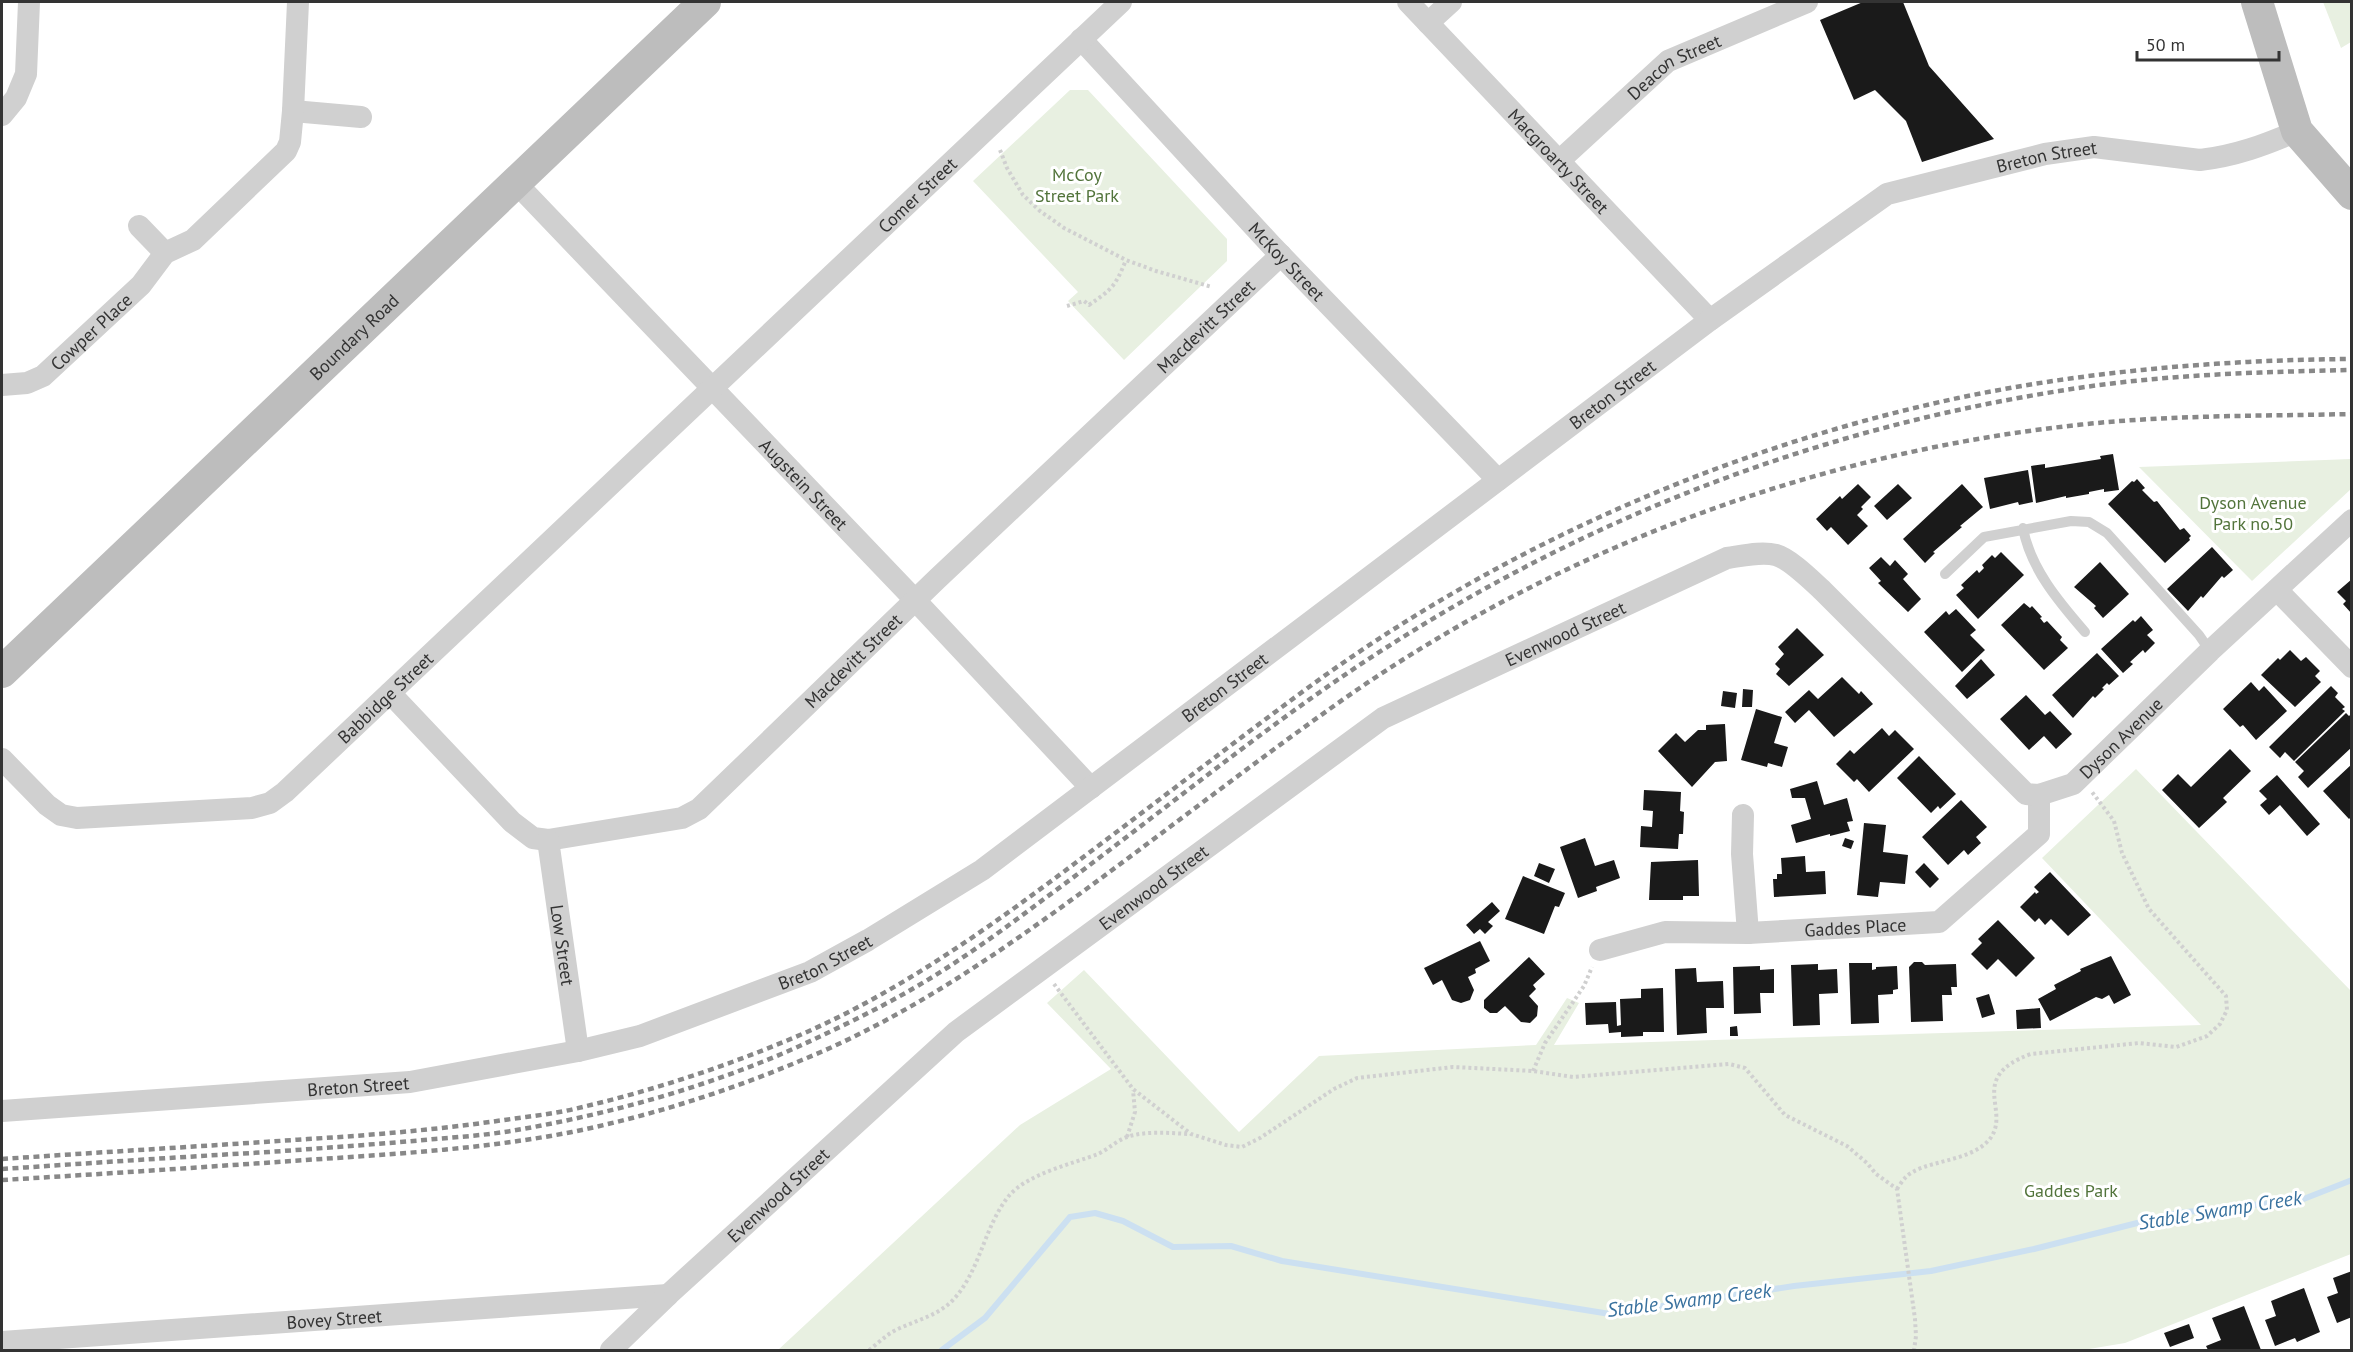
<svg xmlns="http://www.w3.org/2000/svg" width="2353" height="1352" font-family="'PT Sans',sans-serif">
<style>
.green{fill:#e8f0e1}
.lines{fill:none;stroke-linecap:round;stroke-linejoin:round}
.stream{stroke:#cce0f1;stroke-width:6}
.building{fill:#1a1a1a}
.path{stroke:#d0d0d0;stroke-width:4;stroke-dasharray:3 3;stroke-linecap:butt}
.lane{stroke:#d0d0d0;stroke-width:10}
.street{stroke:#d0d0d0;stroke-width:22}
.secondary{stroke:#bdbdbd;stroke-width:32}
.rail{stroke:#888;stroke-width:4.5;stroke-dasharray:6 4.5;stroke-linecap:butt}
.labels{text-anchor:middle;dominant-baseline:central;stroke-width:6;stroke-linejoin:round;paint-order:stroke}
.street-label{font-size:18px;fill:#333;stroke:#fff}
.park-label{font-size:18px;fill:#52743b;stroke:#fff}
.water-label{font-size:20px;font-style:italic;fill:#38719e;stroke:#fff}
</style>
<rect width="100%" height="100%" fill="#fff"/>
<path class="green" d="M2323,2h28v40l-10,6z
M1070,90h18l139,149v22l-103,99 -56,-59 10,-9 -105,-111z
M2351,459v30l-99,92 -113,-114z
M2136,769l215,222v263l-226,89 -42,7h-1305l242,-225 91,-56 -64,-66 37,-33 155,162 80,-76 217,-11 31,-47 12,5 -25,42 647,-20 -159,-167z"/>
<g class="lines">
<path class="stream" d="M942,1350l43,-32 85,-101 25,-4 28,8 50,26 58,-1 51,15 328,53 184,-28 137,-15 103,-22 143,-36 124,-13 51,-20"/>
</g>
<path class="building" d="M1863,2h40l26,64 65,73 -72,23 -16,-41 -31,-31 -21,10 -34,-80z
M2113,454l6,36 -15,2v-3l-15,3v2l-23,4v-2l-30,7 -5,-37 14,-2v4l56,-9 -1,-3z
M2028,470l5,32 -14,3 -1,-3 -28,7 -6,-31z
M2137,479l8,9 -3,2 12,12 3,-1 23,29 4,-2 7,8 -2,2 1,2 -25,23 -57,-59 24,-23 2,1z
M1858,484l13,13 -10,10 2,2 -6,6 11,11 -20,19 -17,-18 -4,4 -11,-12 24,-23 2,3z
M1898,484l14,14 -25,22 -13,-14z
M1962,484l21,23 -23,19 2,1 -29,25 2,1 -10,10 -22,-24z
M2212,547l21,23 -9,8 -2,-2 -19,22 -2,-2 -13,15 -21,-22z
M2001,552l23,23 -46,44 -22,-24 8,-7 -3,-3 16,-15 2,3 5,-5 -2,-3 10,-10 3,3z
M1881,557l9,9 5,-6 13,14 -5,5 18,20 -13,13 -30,-29 3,-2 -12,-13z
M2100,562l29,32 -26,24 -9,-10 2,-2 -22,-19z
M2352,579v35l-9,-10 3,-3 -9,-9z
M2024,603l6,5 2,-2 10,11 -2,1 4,5 3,-2 15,16 -2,3 8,8 -24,22 -43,-45z
M1956,609l20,21 -6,5 15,15 -23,22 -38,-40 22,-21 3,4z
M2141,616l12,14 -6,5 8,8 -10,10 -2,-3 -13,12 3,2 -10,9 -22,-24 32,-29 2,2z
M1797,628l27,27 -35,31 -13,-12 4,-5 -5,-5 9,-10 -6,-7z
M2290,650l11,11 5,-4 14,14 -5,5 6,6 -26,25 -34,-32 17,-17 2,2z
M2097,653l22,23 -10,9 -2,-2 -5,5 2,1 -9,9 -2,-2 -20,22 -21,-23z
M1981,659l14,16 -28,24 -12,-13z
M1842,677l17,17 2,-3 12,13 -39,33 -25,-27 -14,13 -10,-11 24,-22 9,9z
M2251,682l8,9 5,-5 23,25 -31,29 -13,-15 -3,2 -17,-18z
M2331,686l7,7 -3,4 10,10 -3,2 3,2 -51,50 -9,-9 -5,6 -11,-11z
M1743,689l10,1 -1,17h-10z
M1723,691l14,2 -2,15 -14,-2z
M2026,695l19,20 5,-4 22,23 -16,15 -12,-13 -15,14 -29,-31z
M1756,709l26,8 -8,26 14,4 -6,20 -14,-4 -1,4 -26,-7z
M2346,713l3,3 3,-3v34l-44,41 -10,-11 6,-6 -9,-9z
M1725,724l2,37 -12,1 -23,25 -34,-36 18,-18 9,9 13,-12h8v-5z
M1882,728l7,8 6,-6 19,19 -45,43 -12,-13 -3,3 -18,-18 14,-14 4,4z
M2230,749l21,22 -28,27 4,4 -28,26 -37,-38 16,-16 13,13z
M1919,756l37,38 -16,15 -2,-3 -7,7 -34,-35z
M2352,764v52l-3,3 -26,-28z
M2277,775l43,49 -13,12 -27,-31 -11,10 -9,-10 7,-6 -8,-8z
M1817,781l7,24 23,-7 6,23 -6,1 3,9 -20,5v-2l-34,9 -5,-18 20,-6 -6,-21h-13l-2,-9z
M1644,790l37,2 -1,19 4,1 -1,22h-4l-1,15 -38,-2 1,-21 11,1 1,-16 -10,-1z
M1961,800l26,27 -11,10 5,6 -13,12 -4,-5 -16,15 -26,-28z
M1864,823l22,2 -3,27 25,3 -3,29 -25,-2 -2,15 -21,-2z
M1585,838l10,28 19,-6 6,18 -24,9 1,4 -19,7 -18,-51z
M1845,838l9,3 -3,8 -9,-3z
M1805,856l1,16 19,-1 1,23 -52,3 -1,-18h4v-5h5l-1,-16z
M1698,860l1,36h-16v4h-34l2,-38z
M1539,863l16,6 -6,14 -15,-7z
M1924,863l15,16 -9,9 -15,-16z
M2050,872l41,43 -23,21 -17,-17 -6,6 -6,-7 -4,4 -15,-15 15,-15 1,2 3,-2 -5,-5z
M1523,876l42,17 -6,14 -4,-1 -11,28 -39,-15z
M1492,902l8,9 -12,11 5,4 -8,8 -5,-5 -6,5 -8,-9z
M1998,920l37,38 -19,19 -18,-18 -11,11 -16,-16 11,-11 -4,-4z
M1480,941l10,20 -15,8 1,4 -8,4 6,13 -4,10 -9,3 -9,-3 -10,-20 -9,5 -9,-17z
M2111,956l20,39 -17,9 -5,-9 -7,4 -6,-2 -46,24 -12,-22 18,-10 -2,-4 27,-14 -1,-2z
M1529,957l16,17 -12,11 3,4 -7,7 9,10 -1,10 -7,7 -9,-1 -16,-16 -8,7h-7l-6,-5v-8z
M1914,962h8l3,3 31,-1 1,23h-6l1,8h-10l1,26 -32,1 -2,-55z
M1849,963h23v7l4,-1v-2l21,-1 1,23 -5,1v4l-15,1 1,28 -28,1z
M1818,964v6l19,-1 1,24 -19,1 1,31 -27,1 -2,-61z
M1760,966v4l14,-1v24h-14l1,20 -27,1 -1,-47z
M1696,968l1,14 26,-1 1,27h-18l1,25 -30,2 -2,-66z
M1663,988l1,44h-21v4l-22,1v-5l-12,1 -1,-9 -22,1 -1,-22 31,-1 1,24 4,-1 -1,-26 21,-1v-9z
M1989,994l6,20 -13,4 -6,-20z
M2040,1008l1,20 -24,1 -1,-19z
M1737,1026l1,10h-8v-9z
M2352,1271v46l-15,6 -10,-26 11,-4 -5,-15z
M2304,1288l16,44 -23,10 -2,-4 -20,8 -10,-26 11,-4 -5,-15z
M2244,1306l17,44h-53l-2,-4 15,-6 -9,-22z
M2189,1324l5,14 -24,9 -6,-14z"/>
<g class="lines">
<path class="path" d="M1000,150l7,18 16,27 17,16 24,17 62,32 30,11 56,16
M1067,306l17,-5 5,4c23,-16 26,-18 37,-45
M1054,984l79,105 58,45 35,11 16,2 18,-9 74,-49 23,-11 96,-11 80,4 40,6 156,-13 16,4 40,47 62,31 20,17 9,11 21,15 18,130 1,17 -2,14
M1533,1071l12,-28 39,-57 8,-19
M1127,1137l8,-25 -2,-22
M1897,1189c2,-3 5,-8 8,-11 16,-18 64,-15 84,-38 24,-29 -24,-62 42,-86l108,-11 37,4 31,-11 13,-12 7,-14 -1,-14 -77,-87 -27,-56 -8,-32 -22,-29
M869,1350c8,-6 16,-14 25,-19 19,-10 41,-14 57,-29 29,-29 32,-73 57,-105 18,-23 64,-33 90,-43 11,-5 20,-15 32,-18 19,-5 39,-3 59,-2"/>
<path class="lane" d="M2023,528c7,40 36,74 62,104
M1945,574l39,-37 87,-16 18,1 18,11 92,102 11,16"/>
<g class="street">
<path id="s1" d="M1408,2l302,318"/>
<path d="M1428,23l23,-21"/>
<path id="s2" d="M1081,39l191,207 226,234"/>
<path d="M293,111l68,6"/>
<path d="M2,115l14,-17 10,-24 3,-72"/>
<path id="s3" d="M1559,161l109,-100 139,-59"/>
<path id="s4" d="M515,182l400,418 176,188"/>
<path d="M139,226l26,27"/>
<path id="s5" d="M2,385l25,-2 16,-7 98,-91 24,-32 28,-13 93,-89 4,-9 3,-31 5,-109"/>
<path d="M2277,590l75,77"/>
<path id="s6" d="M390,693l122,129 21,16 15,2 134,-22 17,-9 238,-230 344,-324"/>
<path id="s7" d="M2,759l45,46 14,10 16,3 175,-10 18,-5 15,-11 836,-790"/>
<path d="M1743,815l-1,39 6,79"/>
<path id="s8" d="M548,840l30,211"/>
<path id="s9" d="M1600,950l65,-18 83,1 191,-11 100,-88v-39"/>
<path id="s10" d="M2,1111l408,-29 168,-31 62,-15 170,-64 58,-32 114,-70 728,-550 177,-126 158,-40 49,-7 106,13c35,-4 65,-15 97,-29"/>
<path id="s11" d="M2,1342l666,-47"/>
<path id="s12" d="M611,1350l57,-55 288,-263 427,-314 344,-160c15,-2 34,-7 49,-3 14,4 35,25 46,35l204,204 13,1 34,-11 137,-133 142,-131"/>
</g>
<g class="secondary">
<path d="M2257,2l40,129 55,63"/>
<path id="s13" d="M2,672l703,-670"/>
</g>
<path class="rail" d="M2,1159c102,-7 204,-13 306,-20 68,-4 135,-10 203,-20 21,-3 42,-5 63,-10 74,-17 148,-41 219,-71 102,-43 193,-108 281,-174 79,-59 156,-119 235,-177 192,-140 416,-239 649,-289 129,-27 262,-38 394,-39
M2,1169c89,-6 178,-12 267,-17 56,-4 111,-8 166,-13 25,-2 51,-4 76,-8 100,-17 201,-45 293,-87 34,-16 70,-33 103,-52 48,-27 93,-60 137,-93 93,-68 182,-141 276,-207 224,-157 469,-258 739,-301 96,-16 195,-19 293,-21
M2,1180c101,-6 203,-13 304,-20 89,-6 178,-11 266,-28 78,-16 157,-41 230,-72 103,-42 194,-105 283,-170 82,-60 163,-123 246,-182 224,-160 492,-259 766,-285 84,-8 170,-7 255,-9"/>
</g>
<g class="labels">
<g class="street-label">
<text stroke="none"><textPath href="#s3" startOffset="150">Deacon Street</textPath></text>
<text stroke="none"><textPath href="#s10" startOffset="2319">Breton Street</textPath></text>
<text stroke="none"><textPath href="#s1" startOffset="219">Macgroarty Street</textPath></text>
<text stroke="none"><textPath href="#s7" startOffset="1180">Comer Street</textPath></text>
<text stroke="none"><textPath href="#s2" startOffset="303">McKoy Street</textPath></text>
<text stroke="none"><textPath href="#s6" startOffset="1074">Macdevitt Street</textPath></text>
<text stroke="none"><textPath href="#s5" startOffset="108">Cowper Place</textPath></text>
<text stroke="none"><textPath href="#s13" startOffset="486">Boundary Road</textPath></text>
<text stroke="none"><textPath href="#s10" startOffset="1815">Breton Street</textPath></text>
<text stroke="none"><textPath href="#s4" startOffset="418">Augstein Street</textPath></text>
<text stroke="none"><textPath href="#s12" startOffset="1200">Evenwood Street</textPath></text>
<text stroke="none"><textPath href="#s6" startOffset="588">Macdevitt Street</textPath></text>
<text stroke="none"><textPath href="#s10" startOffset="1329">Breton Street</textPath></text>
<text stroke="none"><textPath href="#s7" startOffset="448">Babbidge Street</textPath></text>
<text stroke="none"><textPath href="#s12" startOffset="1890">Dyson Avenue</textPath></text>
<text stroke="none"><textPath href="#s12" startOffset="714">Evenwood Street</textPath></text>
<text stroke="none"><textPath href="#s9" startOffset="258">Gaddes Place</textPath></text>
<text stroke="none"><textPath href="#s8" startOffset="106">Low Street</textPath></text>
<text stroke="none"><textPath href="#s10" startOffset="843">Breton Street</textPath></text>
<text stroke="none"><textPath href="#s10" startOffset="357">Breton Street</textPath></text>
<text stroke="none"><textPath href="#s12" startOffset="228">Evenwood Street</textPath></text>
<text stroke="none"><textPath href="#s11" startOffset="333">Bovey Street</textPath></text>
</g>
<g class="park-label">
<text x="1077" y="174">McCoy<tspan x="1077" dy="21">Street Park</tspan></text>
<text x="2253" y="502">Dyson Avenue<tspan x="2253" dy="21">Park no.50</tspan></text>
<text x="2071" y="1190">Gaddes Park</text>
</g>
<g class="water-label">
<text transform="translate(2220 1210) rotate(-9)">Stable Swamp Creek</text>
<text transform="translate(1689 1300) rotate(-7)">Stable Swamp Creek</text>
</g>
</g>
<rect width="2353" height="1352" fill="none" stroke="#333333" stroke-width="6"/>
<path d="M2137 51v9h142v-9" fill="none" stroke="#333333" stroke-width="3"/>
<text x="2146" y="51" font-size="18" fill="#333333" stroke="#ffffff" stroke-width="4.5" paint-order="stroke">50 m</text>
</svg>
